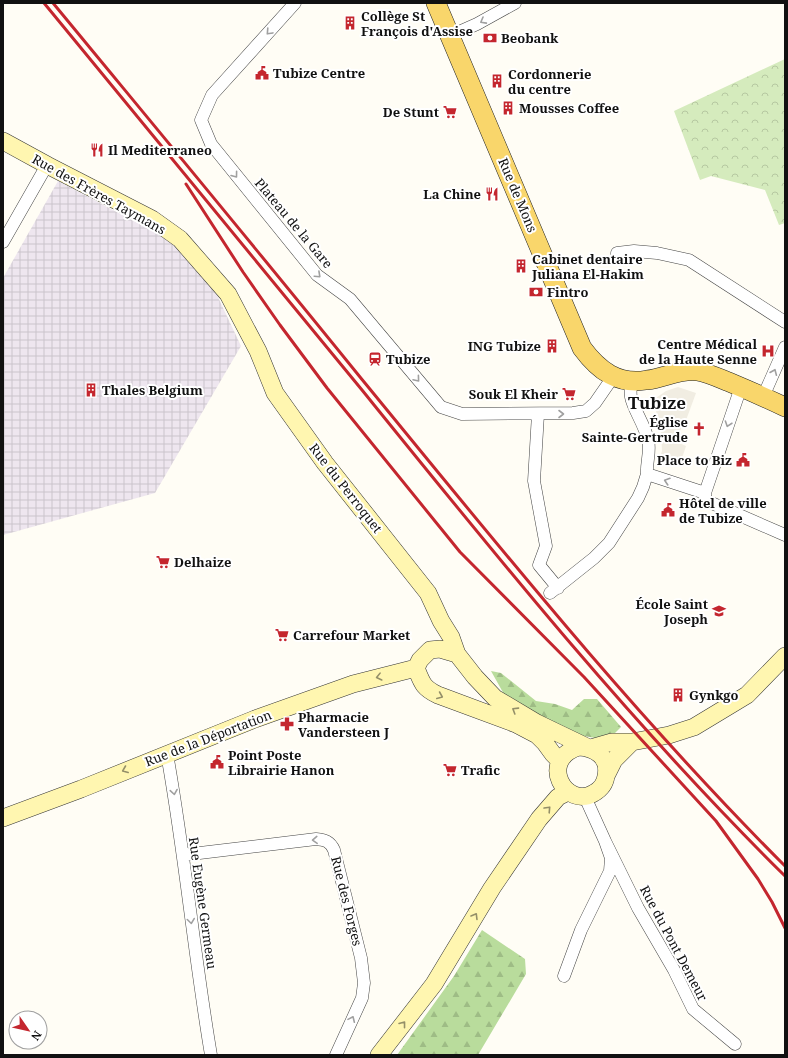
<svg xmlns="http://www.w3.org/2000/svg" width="788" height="1058" font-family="'Noto Serif',serif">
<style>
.industrial{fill:url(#industrial-grid)}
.forest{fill:url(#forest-firs)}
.park{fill:url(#park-crowns)}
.plaza{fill:#f1ede2}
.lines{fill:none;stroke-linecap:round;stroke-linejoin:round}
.street-casing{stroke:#444;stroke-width:13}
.secondary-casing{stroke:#333;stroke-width:18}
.primary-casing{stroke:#222;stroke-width:20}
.street{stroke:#fff;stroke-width:12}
.secondary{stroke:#fff6b0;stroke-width:17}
.primary{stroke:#f9d66b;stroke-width:19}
.rail{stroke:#c4262e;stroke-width:3}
.oneway{stroke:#a0a0a0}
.oneway2{stroke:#948f68}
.labels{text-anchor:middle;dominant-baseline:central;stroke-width:4;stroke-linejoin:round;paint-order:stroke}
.poi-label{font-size:13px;font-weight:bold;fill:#111;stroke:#fff;text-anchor:start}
.street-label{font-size:13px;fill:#111;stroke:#fff}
.district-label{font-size:17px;font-weight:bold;fill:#111;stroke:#fff}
</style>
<defs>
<pattern id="industrial-grid" width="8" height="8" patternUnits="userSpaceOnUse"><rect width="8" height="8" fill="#eee6ef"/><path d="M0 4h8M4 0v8" fill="none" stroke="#cbc4cc"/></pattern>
<pattern id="forest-firs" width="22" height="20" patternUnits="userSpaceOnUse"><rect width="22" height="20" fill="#b9dc9c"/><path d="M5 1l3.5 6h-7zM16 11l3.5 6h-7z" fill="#9ebc85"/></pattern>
<pattern id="park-crowns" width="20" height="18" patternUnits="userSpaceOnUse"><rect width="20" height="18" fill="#d5ebbd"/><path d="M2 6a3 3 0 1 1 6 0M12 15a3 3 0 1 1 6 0" fill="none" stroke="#b6c8a1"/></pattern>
</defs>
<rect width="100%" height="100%" fill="#fffdf5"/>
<path class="industrial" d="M58,181l112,59 47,55 24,51 -86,147 -152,42v-257z"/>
<path class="forest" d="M491,671l10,2 35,28 19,3 17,6 12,-11h13l24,28 -8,8 -18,3 -16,-3 -50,-20 -24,-19z
M482,930l43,29 1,15 -48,81h-81l57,-79z"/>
<path class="park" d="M785,59v164l-6,2 -14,-35 -54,-14 -11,4 -26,-69z"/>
<path class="plaza" d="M678,387l18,6 -11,30h-2l-4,11 2,1 -2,8 7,3 -6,18 -20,-7 2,-6 -1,-22 -8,-29 13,-9z"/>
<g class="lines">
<g class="street-casing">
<path id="street" d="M295,3l-83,92 -11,25 10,24 106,131 33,24 91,108 21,7 111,-1 13,-2 9,-8 18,-26
M450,36l27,-12 38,-21
M3,242l44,-77
M617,253l17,-2 23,2 32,7 96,62
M631,381c0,5 -1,11 0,16 2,12 14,28 17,43 3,11 -2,23 -1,34l58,19
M741,387l-36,106v4l2,4 78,34
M763,397l22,-50
M538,414l-4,67 12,65 -7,19 19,23
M550,593l44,-35 15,-15 29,-45 5,-11 4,-13
M167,754c18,100 27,201 44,301
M605,841l33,67 36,62 19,39 42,35
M183,855l133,-16c9,1 14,2 18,11l27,108 3,25 -2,15 -26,57
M564,976l17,-46 29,-59 1,-13 -6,-17 -20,-44"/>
</g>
<g class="secondary-casing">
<path id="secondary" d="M3,141l44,24 105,54 28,20 48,55 30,57 17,42 50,70 103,130 13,28 10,16 6,17
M579,747c16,1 31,10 27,29 -1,8 -5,13 -12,17 -28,17 -57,-33 -15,-46z
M591,748l21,-6h20l37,-7 25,-8 53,-32 38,-39
M560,761l-7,-7 -8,-11 -8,-8 -21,-11 -78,-29c-15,-7 -16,-12 -22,-27l4,-8 10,-10 10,-1 17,5 18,23 20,21 42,25 50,24
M607,774l7,-14 18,-18
M3,818l78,-29 174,-70 98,-35 63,-16
M379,1055l55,-71 58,-96 47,-69 19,-22 10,-5"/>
</g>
<g class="primary-casing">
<path id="primary" d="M436,3l146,345c17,23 36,37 65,32 17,-2 32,-11 50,-9 11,2 22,7 32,11 19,8 37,16 56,25"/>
</g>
<use href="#street" class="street"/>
<use href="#secondary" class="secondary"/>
<use href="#primary" class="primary"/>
<path class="rail" d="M44,3c106,129 212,258 318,387 135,167 270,335 423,486
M53,3c103,125 206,249 307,374 137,167 272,336 425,489
M186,184l57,88 37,53 47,63 133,164 124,125 132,144 42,58 14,23 13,26"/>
</g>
<defs><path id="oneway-chevron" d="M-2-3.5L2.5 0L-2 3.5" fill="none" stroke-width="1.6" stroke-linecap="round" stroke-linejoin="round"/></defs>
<g class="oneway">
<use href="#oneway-chevron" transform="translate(483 21) rotate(151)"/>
<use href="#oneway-chevron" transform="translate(269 32) rotate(133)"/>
<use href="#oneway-chevron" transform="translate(235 175) rotate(53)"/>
<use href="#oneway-chevron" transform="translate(318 275) rotate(43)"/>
<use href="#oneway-chevron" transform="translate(774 372) rotate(-67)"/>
<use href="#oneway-chevron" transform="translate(417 379) rotate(50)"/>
<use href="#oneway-chevron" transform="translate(561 414)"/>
<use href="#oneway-chevron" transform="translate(728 424) rotate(109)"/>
<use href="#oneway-chevron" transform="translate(667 481) rotate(-162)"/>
<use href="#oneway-chevron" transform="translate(174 792) rotate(81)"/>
<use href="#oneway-chevron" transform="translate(315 840) rotate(177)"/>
<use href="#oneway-chevron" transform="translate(191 921) rotate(82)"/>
<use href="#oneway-chevron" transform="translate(352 1019) rotate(-66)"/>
</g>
<g class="oneway2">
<use href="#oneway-chevron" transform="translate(379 677) rotate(166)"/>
<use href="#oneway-chevron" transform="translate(440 696) rotate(23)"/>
<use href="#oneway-chevron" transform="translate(515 710) rotate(-148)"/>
<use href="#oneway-chevron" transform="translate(125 770) rotate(158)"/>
<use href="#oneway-chevron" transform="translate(548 809) rotate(-47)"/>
<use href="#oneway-chevron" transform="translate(475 916) rotate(-59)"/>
<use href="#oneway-chevron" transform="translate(403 1024) rotate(-52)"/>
</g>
<defs>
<g id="building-bare" transform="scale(1.08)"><path d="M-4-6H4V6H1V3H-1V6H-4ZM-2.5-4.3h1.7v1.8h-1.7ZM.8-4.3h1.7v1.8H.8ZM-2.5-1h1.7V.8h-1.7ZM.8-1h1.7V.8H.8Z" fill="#c4262e" stroke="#fff" stroke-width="2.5" paint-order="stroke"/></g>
<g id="bank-bare" transform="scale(1.08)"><path d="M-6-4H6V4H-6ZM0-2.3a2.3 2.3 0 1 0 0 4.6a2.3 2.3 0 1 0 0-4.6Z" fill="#c4262e" stroke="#fff" stroke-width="2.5" paint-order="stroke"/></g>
<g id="civic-bare" transform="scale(1.08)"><path d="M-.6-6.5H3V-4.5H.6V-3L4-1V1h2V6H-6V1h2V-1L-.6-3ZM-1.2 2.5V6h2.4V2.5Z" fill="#c4262e" stroke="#fff" stroke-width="2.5" paint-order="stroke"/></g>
<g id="supermarket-bare" transform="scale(1.08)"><path d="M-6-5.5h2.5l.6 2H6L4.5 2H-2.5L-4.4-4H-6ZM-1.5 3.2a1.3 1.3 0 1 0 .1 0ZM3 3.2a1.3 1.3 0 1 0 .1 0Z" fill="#c4262e" stroke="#fff" stroke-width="2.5" paint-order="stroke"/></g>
<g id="restaurant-bare" transform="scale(1.08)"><path d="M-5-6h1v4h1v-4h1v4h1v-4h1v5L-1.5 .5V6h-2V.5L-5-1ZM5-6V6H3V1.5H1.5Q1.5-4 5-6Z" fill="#c4262e" stroke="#fff" stroke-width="2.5" paint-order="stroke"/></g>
<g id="hospital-bare" transform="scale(1.08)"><path d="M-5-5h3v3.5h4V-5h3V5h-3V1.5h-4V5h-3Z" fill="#c4262e" stroke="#fff" stroke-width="2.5" paint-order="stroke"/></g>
<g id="station-bare" transform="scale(1.08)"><path d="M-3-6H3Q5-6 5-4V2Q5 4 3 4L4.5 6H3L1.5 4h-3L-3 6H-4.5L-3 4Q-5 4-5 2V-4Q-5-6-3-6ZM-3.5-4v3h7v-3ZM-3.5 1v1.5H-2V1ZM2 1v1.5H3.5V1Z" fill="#c4262e" stroke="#fff" stroke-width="2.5" paint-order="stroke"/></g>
<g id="church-bare" transform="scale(1.08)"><path d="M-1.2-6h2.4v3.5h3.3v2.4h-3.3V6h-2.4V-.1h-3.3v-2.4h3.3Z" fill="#c4262e" stroke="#fff" stroke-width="2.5" paint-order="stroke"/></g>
<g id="school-bare" transform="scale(1.08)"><path d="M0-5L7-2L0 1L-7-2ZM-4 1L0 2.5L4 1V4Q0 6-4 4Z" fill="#c4262e" stroke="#fff" stroke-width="2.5" paint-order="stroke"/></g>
<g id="pharmacy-bare" transform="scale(1.08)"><path d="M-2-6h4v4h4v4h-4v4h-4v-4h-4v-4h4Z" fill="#c4262e" stroke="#fff" stroke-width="2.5" paint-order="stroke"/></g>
</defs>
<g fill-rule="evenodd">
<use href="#building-bare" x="350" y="23"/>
<use href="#bank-bare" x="490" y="38"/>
<use href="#civic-bare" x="262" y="73"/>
<use href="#building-bare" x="497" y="81"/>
<use href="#building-bare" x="508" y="108"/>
<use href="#supermarket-bare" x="450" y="112"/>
<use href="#restaurant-bare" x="97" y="150"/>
<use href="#restaurant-bare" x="492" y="194"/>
<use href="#building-bare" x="521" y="266"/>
<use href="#bank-bare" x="536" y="292"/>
<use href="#building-bare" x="552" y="346"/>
<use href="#hospital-bare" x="768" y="351"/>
<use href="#station-bare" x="375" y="359"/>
<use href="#building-bare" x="91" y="390"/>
<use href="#supermarket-bare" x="569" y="394"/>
<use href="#church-bare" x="699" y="429"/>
<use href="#civic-bare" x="743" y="460"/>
<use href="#civic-bare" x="668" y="510"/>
<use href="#supermarket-bare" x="163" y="562"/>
<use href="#school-bare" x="719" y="611"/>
<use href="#supermarket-bare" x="282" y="635"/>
<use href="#building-bare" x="678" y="695"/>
<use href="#pharmacy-bare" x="287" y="724"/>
<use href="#civic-bare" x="217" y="762"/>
<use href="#supermarket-bare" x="450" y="770"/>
</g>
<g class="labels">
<g class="poi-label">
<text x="361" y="16">Collège St<tspan x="361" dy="15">François d'Assise</tspan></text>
<text x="501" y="38">Beobank</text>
<text x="273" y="73">Tubize Centre</text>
<text x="508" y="74">Cordonnerie<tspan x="508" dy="15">du centre</tspan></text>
<text x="519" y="108">Mousses Coffee</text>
<text x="439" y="112" text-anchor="end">De Stunt</text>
<text x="108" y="150">Il Mediterraneo</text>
<text x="481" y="194" text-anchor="end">La Chine</text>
<text x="532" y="259">Cabinet dentaire<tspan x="532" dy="15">Juliana El-Hakim</tspan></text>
<text x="547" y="292">Fintro</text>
<text x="757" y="344" text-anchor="end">Centre Médical<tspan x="757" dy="15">de la Haute Senne</tspan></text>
<text x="541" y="346" text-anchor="end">ING Tubize</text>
<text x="386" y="359">Tubize</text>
<text x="102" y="390">Thales Belgium</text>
<text x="558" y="394" text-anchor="end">Souk El Kheir</text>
<text x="688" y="422" text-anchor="end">Église<tspan x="688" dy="15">Sainte-Gertrude</tspan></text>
<text x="732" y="460" text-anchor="end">Place to Biz</text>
<text x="679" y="503">Hôtel de ville<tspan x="679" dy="15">de Tubize</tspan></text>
<text x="174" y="562">Delhaize</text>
<text x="708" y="604" text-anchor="end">École Saint<tspan x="708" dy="15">Joseph</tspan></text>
<text x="293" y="635">Carrefour Market</text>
<text x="689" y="695">Gynkgo</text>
<text x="298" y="717">Pharmacie<tspan x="298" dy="15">Vandersteen J</tspan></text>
<text x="228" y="755">Point Poste<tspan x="228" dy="15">Librairie Hanon</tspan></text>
<text x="461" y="770">Trafic</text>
</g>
<g class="street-label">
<text transform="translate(99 194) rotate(29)">Rue des Frères Taymans</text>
<text transform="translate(518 195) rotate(67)">Rue de Mons</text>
<text transform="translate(294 223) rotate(50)">Plateau de la Gare</text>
<text transform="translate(346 488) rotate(52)">Rue du Perroquet</text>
<text transform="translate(208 738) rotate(-21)">Rue de la Déportation</text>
<text transform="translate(347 901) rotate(76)">Rue des Forges</text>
<text transform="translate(203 903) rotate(82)">Rue Eugène Germeau</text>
<text transform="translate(674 943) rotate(62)">Rue du Pont Demeur</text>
</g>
<g class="district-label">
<text x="657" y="402">Tubize</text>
</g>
</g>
<rect width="788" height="1058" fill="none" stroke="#111111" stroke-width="8"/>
<g transform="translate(28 1030) rotate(124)"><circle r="19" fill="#ffffff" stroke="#a0a0a0"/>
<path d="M0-3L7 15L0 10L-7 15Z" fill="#c4262e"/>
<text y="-6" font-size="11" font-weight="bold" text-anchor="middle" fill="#111111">N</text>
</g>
</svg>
